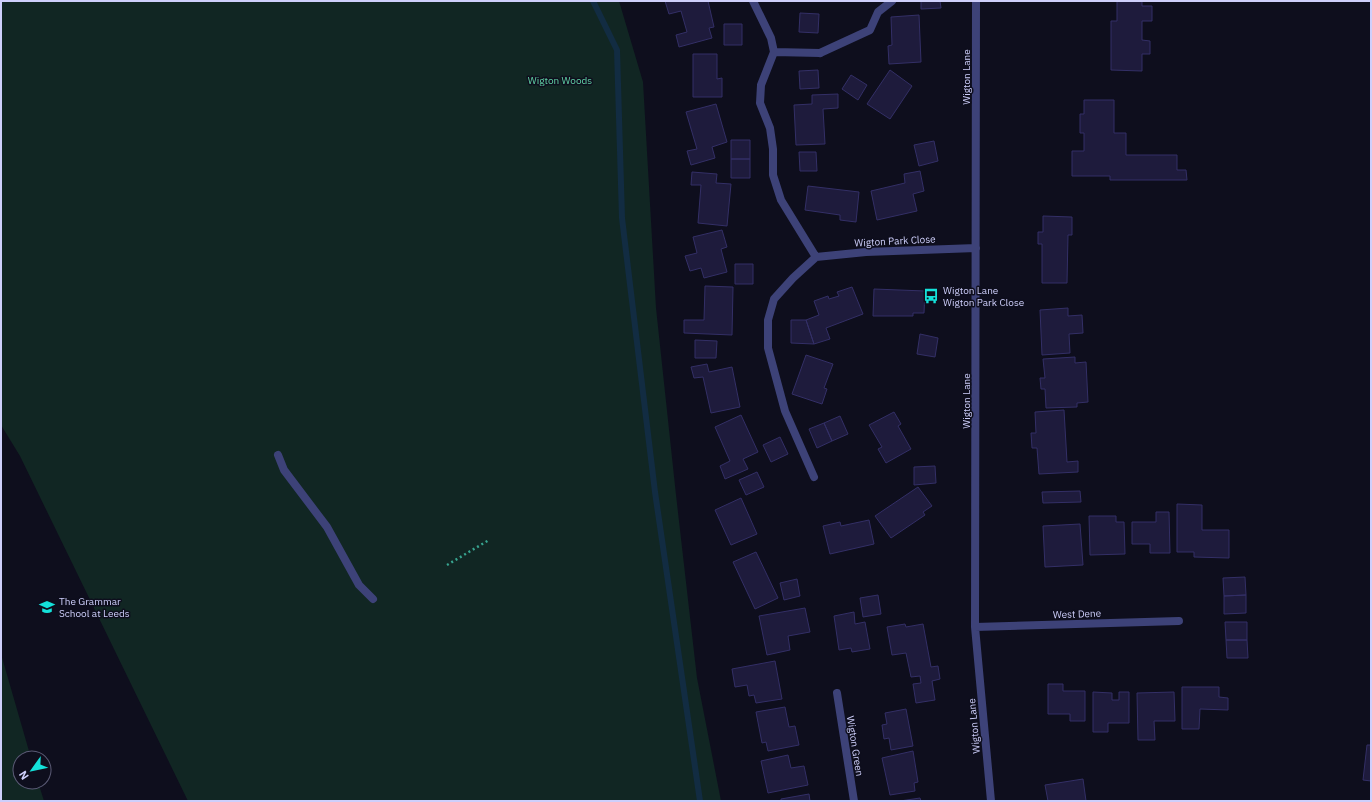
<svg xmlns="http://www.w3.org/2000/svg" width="1372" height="802" font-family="'IBM Plex Sans',sans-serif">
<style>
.green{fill:#112623}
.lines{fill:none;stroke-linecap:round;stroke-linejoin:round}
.stream{stroke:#122c42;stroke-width:6}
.building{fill:#1e1b3c;stroke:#332f66}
.path{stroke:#38a590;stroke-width:2.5;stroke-dasharray:2 3;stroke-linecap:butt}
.service{stroke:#3d4278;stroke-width:8}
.minor{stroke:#3d4278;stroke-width:8}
.labels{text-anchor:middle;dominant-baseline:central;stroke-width:3;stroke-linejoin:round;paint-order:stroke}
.street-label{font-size:10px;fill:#cecffb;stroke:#0e0e1d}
.park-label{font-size:10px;fill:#61d3a7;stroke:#0e0e1d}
.poi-label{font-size:10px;fill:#cecffb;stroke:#0e0e1d;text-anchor:start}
</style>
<rect width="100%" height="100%" fill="#0e0e1d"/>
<path class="green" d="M1,1h618l24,81 13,226 20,187 21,183 24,123h-533l-168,-345 -19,-31z
M1,654l30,104h-11v24h18l6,19h-43z"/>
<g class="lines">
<path class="stream" d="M593,1l24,49 5,168 33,274 45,309"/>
</g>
<path class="building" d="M665,1h43l6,26 -5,1 3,10 -33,9 -3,-12 11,-3 -6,-21 -12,3z
M921,1h19l1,7 -20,1z
M1117,1h25v5h10v15h-10v19l8,1v13h-8v17l-31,-1v-49h6z
M800,13l19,1 -1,19 -19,-1z
M919,15l2,47 -32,2 -1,-18 4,-1 -1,-28z
M724,24h18v21h-18z
M693,54h24v25l5,-1v19h-29z
M818,70l1,18 -19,1 -1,-18z
M890,70l22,16 -22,33 -23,-15z
M851,75l16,10 -9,15 -16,-11z
M838,94v14l-15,1 2,35 -29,1 -2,-40 18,-1v-9z
M1084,100h30v33h12v22h51v15h9l1,10h-77v-4h-38v-25h12v-18h-4v-19h4z
M716,104l11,38 -15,5 3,11 -24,7 -4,-14 10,-2 -11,-37z
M731,140h19v19h-19z
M934,141l4,20 -19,5 -5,-21z
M799,152h17l1,19h-17z
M731,159h19v19h-19z
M920,171l4,20 -11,3 4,17 -40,9 -6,-29 34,-8 -1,-9z
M692,172l25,2 -1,9 15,1 -4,42 -29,-3 3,-38h-10z
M808,186l51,6 -3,30 -16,-2v-5l-35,-5z
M1043,216l29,1v18h-4l-1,48h-25v-39h-4v-12h5z
M722,230l5,17 -6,2 6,23 -23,6 -3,-10 -11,3 -5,-15 12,-3 -4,-16z
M735,264h18v20h-18z
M705,286l28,1 -1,48 -48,-2v-13h20z
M852,287l11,27 -37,14 4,11 -16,5 -8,-24 13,-5 -5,-14 14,-5 1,3 10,-3 -2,-4z
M874,289l51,2 -1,22h-11v3h-40z
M1068,308v8l14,-1 1,18 -14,1 1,19 -28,2 -2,-45z
M791,320h15l8,24 -23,-1z
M920,334l18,4 -3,19 -18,-3z
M695,340l22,1 -1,17h-21z
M806,355l27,9 -9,24 3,1 -5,15 -30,-10z
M1075,357v6l11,-1 2,40 -11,1v4l-31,1 -1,-19h-4l-1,-11h5l-2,-19z
M707,364l2,8 23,-5 8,40 -29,6 -8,-36 -9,1 -3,-11z
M1064,410l3,52 11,-1v11l-39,2 -2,-26h-5l-1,-15h5l-1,-21z
M894,412l7,12 -3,2 13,23 -25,14 -8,-14 4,-2 -13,-22z
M741,415l17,37 -15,7 5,10 -23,10 -5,-13 10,-5 -15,-34z
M840,416l8,18 -16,7 -8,-18z
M824,423l8,18 -15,7 -8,-19z
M780,437l8,17 -17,8 -8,-17z
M935,466l1,17 -22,2v-18z
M757,472l7,15 -18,8 -7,-15z
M918,487l14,19 -9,6 2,3 -34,23 -16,-22z
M1080,491l1,11 -38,1 -1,-11z
M741,498l16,36 -26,11 -16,-35z
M1177,504l25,1v25h27v28l-35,-1v-5h-17z
M1156,512h13l1,41h-20v-9h-18v-22h24z
M1089,516h27v6h8l1,32 -35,1z
M869,520l5,24 -44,10 -7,-28 17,-4 1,4z
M1080,524l3,41 -38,2 -2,-41z
M756,552l22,46 -23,11 -22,-47z
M1245,577l1,18 -22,1 -1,-18z
M797,579l3,17 -16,4 -4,-17z
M878,595l3,19 -18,3 -3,-19z
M1246,595v18l-22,1v-18z
M805,608l5,24 -22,4 2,14 -23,5 -8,-39z
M854,612l1,12 10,-2 5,27 -18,3 -1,-4 -12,2 -5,-34z
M1225,622h22v18h-21z
M905,624l1,3 17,-3 8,43 7,-1 2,13 -8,2 3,19 -19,3 -3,-19 8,-1 -1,-7 -9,1 -5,-24 -14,2 -5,-28z
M1226,640h21l1,18h-21z
M775,661l7,38 -26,4 -2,-8 -5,1 -2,-11 -12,2 -3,-18z
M1048,684h15v7h22v30h-15v-7h-22z
M1182,687h37v10l9,1v12l-28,-1 -1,20h-17z
M1093,692l19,1v7h7v-8h10v31h-21v9h-15z
M1174,692l1,29h-21l1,19h-17l-1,-47z
M785,707l4,20 6,-1 4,19 -31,6 -2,-9 -4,1 -6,-31z
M906,709l7,37 -22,4 -2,-12 -5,1 -2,-14 5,-1 -2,-11z
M1367,745h4v36l-8,-1z
M913,751l5,31 -4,1 1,8 -25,4 -8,-37z
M788,755l3,13 13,-2 4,19 -40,8 -7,-32z
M1083,779l3,22h-38l-3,-16z
M809,794l1,7h-29v-2z
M920,798l1,3h-21z"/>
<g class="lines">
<path class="path" d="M447,565l42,-25"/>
<path class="service" d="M820,53l50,-23 8,-18 14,-11
M278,455l6,15 43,57 32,58 14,14"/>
<path class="minor" d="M753,1l18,37 3,14 -13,33 -1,18 10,25 3,21v26l8,25 35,57
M976,1l-1,626 16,174
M774,52l46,1
M814,477l-29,-66 -17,-63v-28l6,-21 19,-21 23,-21 50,-5 110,-4
M975,627l204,-6
M837,693l17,108"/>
</g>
<defs>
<g id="bus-bare" transform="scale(1.2)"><path d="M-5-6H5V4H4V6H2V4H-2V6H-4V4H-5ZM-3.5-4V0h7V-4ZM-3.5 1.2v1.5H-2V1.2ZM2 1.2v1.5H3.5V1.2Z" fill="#14e1da" stroke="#0e0e1d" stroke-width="2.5" paint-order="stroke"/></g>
<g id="school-bare" transform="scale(1.2)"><path d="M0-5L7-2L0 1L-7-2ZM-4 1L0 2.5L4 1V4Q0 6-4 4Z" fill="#14e1da" stroke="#0e0e1d" stroke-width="2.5" paint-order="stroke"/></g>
</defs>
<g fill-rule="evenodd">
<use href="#bus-bare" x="931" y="296"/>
<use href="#school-bare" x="47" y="607"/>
</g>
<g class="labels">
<g class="street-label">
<text transform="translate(966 77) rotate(-90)">Wigton Lane</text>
<text transform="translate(895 241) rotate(-3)">Wigton Park Close</text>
<text transform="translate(966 401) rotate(-90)">Wigton Lane</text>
<text transform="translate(1077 614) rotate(-2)">West Dene</text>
<text transform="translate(974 726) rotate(-95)">Wigton Lane</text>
<text transform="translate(855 746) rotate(81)">Wigton Green</text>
</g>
<g class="park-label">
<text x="560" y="80">Wigton Woods</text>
</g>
<g class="poi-label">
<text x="943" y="290">Wigton Lane<tspan x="943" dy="12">Wigton Park Close</tspan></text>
<text x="59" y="601">The Grammar<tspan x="59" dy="12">School at Leeds</tspan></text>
</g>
</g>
<rect width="1372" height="802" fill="none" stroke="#cecffb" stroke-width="4"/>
<g transform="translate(32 770) rotate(237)"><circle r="19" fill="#0e0e1d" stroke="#5b5b76"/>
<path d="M0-3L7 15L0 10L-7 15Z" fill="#14e1da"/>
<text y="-6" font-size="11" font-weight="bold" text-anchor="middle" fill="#cecffb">N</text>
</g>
</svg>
